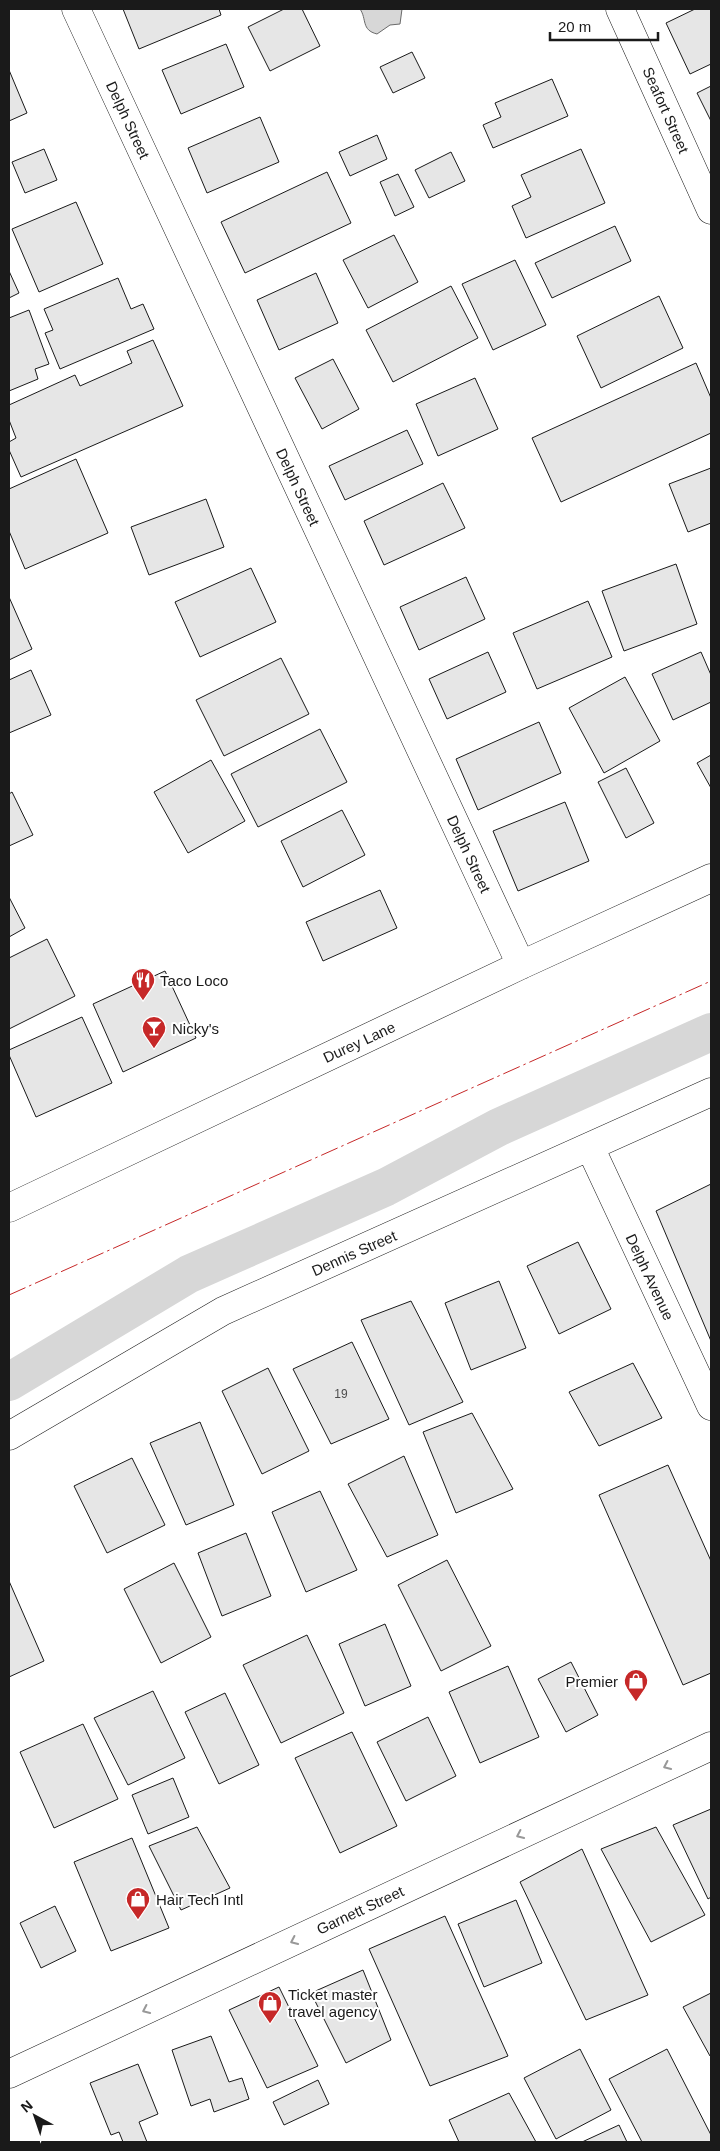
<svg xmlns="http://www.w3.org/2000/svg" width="720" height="2151" font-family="Helvetica,sans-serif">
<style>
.water{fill:#d7d7d7;stroke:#6a6a6a}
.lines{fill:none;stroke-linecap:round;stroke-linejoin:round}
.canal{stroke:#d7d7d7;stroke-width:38}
.building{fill:#e6e6e6;stroke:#1a1a1a}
.minor-casing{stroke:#1a1a1a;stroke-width:29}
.minor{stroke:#fff;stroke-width:28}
.power{stroke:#c62828;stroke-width:1;stroke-dasharray:18 4 2.5 4;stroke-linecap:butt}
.oneway{stroke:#989898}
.labels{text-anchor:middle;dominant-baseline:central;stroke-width:4;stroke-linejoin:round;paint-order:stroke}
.number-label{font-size:12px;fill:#4d4d4d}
.street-label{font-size:15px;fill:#1a1a1a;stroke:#fff}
.poi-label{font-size:15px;fill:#1a1a1a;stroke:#fff;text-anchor:start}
</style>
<rect width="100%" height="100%" fill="#fff"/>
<path class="water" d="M360,9h42l-2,15 -10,1 -13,9c-16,-4 -10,-15 -17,-25z"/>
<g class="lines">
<path class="canal" d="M9,1382l180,-108 197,-87 113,-60 212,-95"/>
</g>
<path class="building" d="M123,9h96l2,6 -82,34z
M284,9h18l18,37 -50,25 -22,-44z
M695,9h16v55l-21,10 -24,-51z
M226,44l18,43 -63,27 -19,-44z
M412,52l13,26 -32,15 -13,-26z
M9,70l18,43 -18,8z
M552,79l16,37 -75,32 -10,-23 18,-8 -6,-14z
M711,86v35l-14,-28z
M260,117l19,45 -72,31 -19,-45z
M377,135l10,24 -37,17 -11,-24z
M44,149l13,31 -32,13 -13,-31z
M581,149l24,54 -79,35 -14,-32 19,-9 -10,-22z
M451,152l14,29 -36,17 -14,-28z
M327,172l24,51 -106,50 -24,-51z
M398,174l16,33 -19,9 -15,-34z
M76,202l27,62 -64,28 -27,-63z
M615,226l16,35 -79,37 -17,-35z
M394,235l24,47 -50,26 -25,-48z
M515,260l31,65 -53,25 -31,-66z
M9,271l10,22 -10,5z
M316,273l22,50 -59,27 -22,-50z
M118,278l13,31 12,-5 11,25 -94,40 -15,-36 8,-3 -9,-21z
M451,286l27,52 -85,44 -27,-52z
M659,296l24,52 -82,40 -24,-52z
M29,310l20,54 -14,5 3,10 -29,12v-73z
M153,340l30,66 -162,71 -12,-27v-8l7,-4 -7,-18v-15l66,-30 5,11 52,-23 -5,-12z
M333,359l26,50 -37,20 -27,-51z
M696,363l15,35v35l-150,69 -29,-64z
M475,378l23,51 -60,27 -22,-52z
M407,430l16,34 -78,36 -16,-34z
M76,459l32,74 -83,36 -16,-38v-42z
M711,468v55l-23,9 -19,-48z
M443,483l22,45 -81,37 -20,-44z
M206,499l18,48 -75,28 -18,-48z
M676,564l21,60 -73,27 -22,-60z
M251,568l25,54 -76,35 -25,-55z
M466,577l19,42 -66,31 -19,-43z
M9,597l23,52 -23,11z
M588,601l24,56 -75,32 -24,-56z
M488,652l18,40 -59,27 -18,-40z
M701,652l10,23v27l-38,18 -21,-46z
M281,658l28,56 -85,42 -28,-56z
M31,670l20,45 -42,18v-53z
M625,677l35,64 -56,32 -35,-65z
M539,722l22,51 -83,37 -22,-51z
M320,729l27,53 -89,45 -27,-53z
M711,755v33l-14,-25z
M211,760l34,61 -57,32 -34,-61z
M626,768l28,55 -28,15 -28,-56z
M12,792l21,43 -24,11v-52z
M565,802l24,59 -71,30 -25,-60z
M342,810l23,45 -62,32 -22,-46z
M380,890l17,38 -74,33 -17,-39z
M9,897l16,31 -16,9z
M47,939l28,57 -66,33v-71z
M165,971l31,67 -73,34 -30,-68z
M82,1017l30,66 -76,34 -27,-62v-5z
M711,1184v157l-55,-130z
M578,1242l33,67 -52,25 -32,-68z
M499,1281l27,67 -55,22 -26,-67z
M411,1301l52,101 -54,23 -48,-105z
M352,1342l37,77 -58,25 -38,-75z
M633,1363l29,55 -63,28 -30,-54z
M268,1368l41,83 -47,23 -40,-83z
M472,1413l41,76 -57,24 -33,-81z
M200,1422l34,83 -48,20 -36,-82z
M404,1456l34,79 -51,22 -39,-73z
M132,1458l33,67 -58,28 -33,-67z
M668,1465l43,96v112l-28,12 -84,-190z
M320,1491l37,79 -51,22 -34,-80z
M246,1533l25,63 -49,20 -24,-63z
M447,1560l44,86 -50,25 -43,-86z
M174,1563l37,74 -50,26 -37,-74z
M9,1581l35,80 -35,16z
M385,1624l26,62 -46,20 -26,-62z
M307,1635l37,78 -63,30 -38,-78z
M571,1662l27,53 -32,17 -28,-53z
M508,1666l31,71 -59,26 -31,-71z
M153,1691l32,67 -57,27 -34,-67z
M225,1693l34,72 -40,19 -34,-72z
M428,1717l28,59 -50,25 -29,-59z
M83,1724l35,75 -64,29 -34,-76z
M352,1732l45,94 -57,27 -45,-95z
M173,1778l16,39 -41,17 -16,-39z
M711,1809v88l-3,2 -35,-74z
M197,1827l33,61 -49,22 -32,-64z
M656,1827l49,88 -54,27 -50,-93z
M132,1838l37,90 -58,23 -37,-89z
M582,1849l66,146 -62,25 -66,-138z
M516,1900l26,63 -58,24 -26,-63z
M55,1906l21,45 -35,17 -21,-45z
M445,1916l63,140 -78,30 -61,-137z
M363,1970l28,70 -45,23 -35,-70z
M279,1987l39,79 -51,22 -38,-78z
M711,1993v63h-1l-27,-49z
M211,2036l18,46 13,-4 7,21 -35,13 -4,-13 -19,7 -19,-56z
M580,2049l31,61 -55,29 -32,-61z
M667,2049l44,86v7h-69l-33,-63z
M138,2064l20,50 -19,8 8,20h-24l-4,-10 -8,3 -21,-52z
M318,2080l11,24 -45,21 -11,-23z
M509,2093l27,49h-77l-10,-22z
M619,2125l8,17h-45z"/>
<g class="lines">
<g class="minor-casing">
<path id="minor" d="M76,9l445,956
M620,9l91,201
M590,1147l121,259
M9,1208l512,-243 190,-87
M9,1436l214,-125 488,-219
M9,2074l702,-328"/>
</g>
<use href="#minor" class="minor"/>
<path class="power" d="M9,1295l702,-314"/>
</g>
<defs><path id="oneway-chevron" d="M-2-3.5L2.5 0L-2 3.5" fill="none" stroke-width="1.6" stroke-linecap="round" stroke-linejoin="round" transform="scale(1.25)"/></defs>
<g class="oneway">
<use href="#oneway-chevron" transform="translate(667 1766) rotate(155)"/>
<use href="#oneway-chevron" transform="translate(520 1835) rotate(155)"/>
<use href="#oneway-chevron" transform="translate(294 1941) rotate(155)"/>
<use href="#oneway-chevron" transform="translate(146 2010) rotate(155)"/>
</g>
<defs>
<g id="restaurant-pin" transform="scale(1.25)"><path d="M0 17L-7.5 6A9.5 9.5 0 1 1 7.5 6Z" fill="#c62828" stroke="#fff"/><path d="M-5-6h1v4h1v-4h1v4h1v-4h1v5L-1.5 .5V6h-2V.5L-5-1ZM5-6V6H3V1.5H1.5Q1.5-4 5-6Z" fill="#fff"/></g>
<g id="bar-pin" transform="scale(1.25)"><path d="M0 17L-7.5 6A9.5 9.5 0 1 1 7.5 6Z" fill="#c62828" stroke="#fff"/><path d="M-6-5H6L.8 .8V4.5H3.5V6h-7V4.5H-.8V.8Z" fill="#fff"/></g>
<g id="shop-pin" transform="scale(1.25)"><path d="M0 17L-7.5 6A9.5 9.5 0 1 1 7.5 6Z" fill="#c62828" stroke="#fff"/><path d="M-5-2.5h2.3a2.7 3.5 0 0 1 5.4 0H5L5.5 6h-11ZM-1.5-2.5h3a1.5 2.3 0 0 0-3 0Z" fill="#fff"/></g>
</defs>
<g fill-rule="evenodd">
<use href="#restaurant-pin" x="143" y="980"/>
<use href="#bar-pin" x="154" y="1028"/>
<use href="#shop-pin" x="636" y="1681"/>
<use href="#shop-pin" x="138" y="1899"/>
<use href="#shop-pin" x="270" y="2003"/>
</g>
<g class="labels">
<g class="number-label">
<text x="341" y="1394">19</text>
</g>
<g class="street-label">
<text transform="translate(666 110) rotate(66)">Seafort Street</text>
<text transform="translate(128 120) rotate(65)">Delph Street</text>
<text transform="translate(298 487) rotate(65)">Delph Street</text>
<text transform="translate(469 854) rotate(65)">Delph Street</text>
<text transform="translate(359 1042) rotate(-25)">Durey Lane</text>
<text transform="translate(354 1253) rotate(-24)">Dennis Street</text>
<text transform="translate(650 1277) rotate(65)">Delph Avenue</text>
<text transform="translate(360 1910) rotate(-25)">Garnett Street</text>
</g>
<g class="poi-label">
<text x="160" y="980">Taco Loco</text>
<text x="172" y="1028">Nicky's</text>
<text x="618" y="1681" text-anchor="end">Premier</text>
<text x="156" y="1899">Hair Tech Intl</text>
<text x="288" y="1994">Ticket master<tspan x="288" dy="17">travel agency</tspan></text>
</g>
</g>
<rect width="720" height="2151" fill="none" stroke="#1a1a1a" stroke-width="20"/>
<g transform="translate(35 2116) rotate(320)" stroke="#ffffff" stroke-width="4" paint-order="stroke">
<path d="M0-4L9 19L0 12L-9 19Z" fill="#1a1a1a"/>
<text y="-8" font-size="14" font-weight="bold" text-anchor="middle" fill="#1a1a1a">N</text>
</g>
<path d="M550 32v8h108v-8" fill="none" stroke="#1a1a1a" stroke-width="2.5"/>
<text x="558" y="32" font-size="15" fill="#1a1a1a" stroke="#ffffff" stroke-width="4" paint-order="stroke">20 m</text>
</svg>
